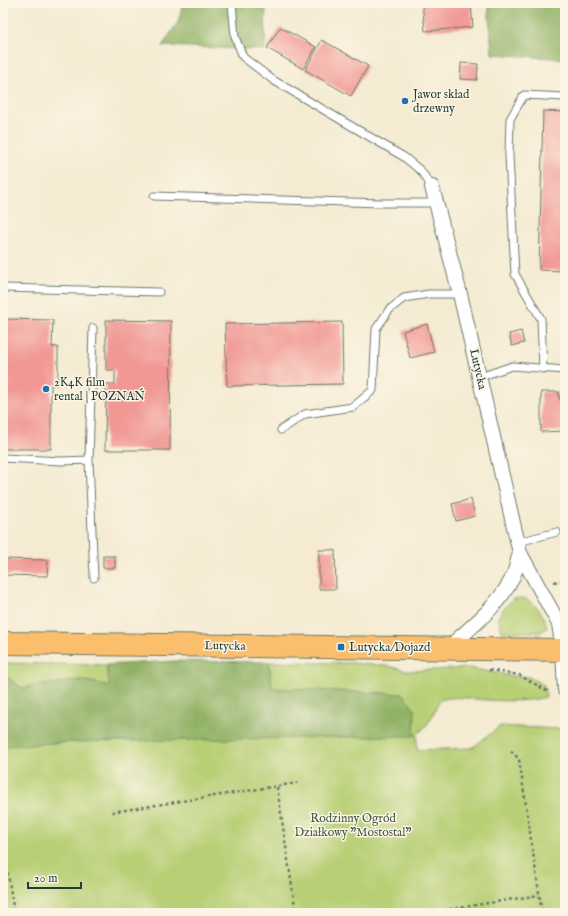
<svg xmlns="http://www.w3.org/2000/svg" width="568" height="916" font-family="'IM FELL English',serif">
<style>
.green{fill:#b7cf74;stroke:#6b8654}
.forest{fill:#91b266;stroke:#58784d}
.building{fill:#f19894}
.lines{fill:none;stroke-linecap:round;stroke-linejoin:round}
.service-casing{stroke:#6a7a6b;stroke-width:9}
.minor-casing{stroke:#6a7a6b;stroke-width:16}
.primary-casing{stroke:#6a7a6b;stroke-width:24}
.path{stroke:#6a7a6b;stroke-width:2.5;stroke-dasharray:3 3;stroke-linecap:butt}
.service{stroke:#fff;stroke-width:7}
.minor{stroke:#fff;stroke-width:14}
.primary{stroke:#fabe6d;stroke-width:22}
.poi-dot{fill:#1f6fb2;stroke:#fcf5e5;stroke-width:1.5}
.labels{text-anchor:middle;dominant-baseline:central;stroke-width:3;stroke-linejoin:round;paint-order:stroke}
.poi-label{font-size:12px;fill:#1f3d34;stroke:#fcf5e5;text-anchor:start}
.street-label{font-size:12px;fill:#1f3d34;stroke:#fcf5e5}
.park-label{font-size:12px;fill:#3d5a41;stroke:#fcf5e5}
</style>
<rect width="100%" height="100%" fill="#fcf5e5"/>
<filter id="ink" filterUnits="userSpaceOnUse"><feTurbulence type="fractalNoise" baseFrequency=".025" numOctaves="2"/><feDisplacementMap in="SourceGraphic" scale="8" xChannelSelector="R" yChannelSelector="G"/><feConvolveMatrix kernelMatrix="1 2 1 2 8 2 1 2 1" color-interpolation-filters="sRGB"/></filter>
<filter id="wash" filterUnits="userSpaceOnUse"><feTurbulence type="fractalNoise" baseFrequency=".012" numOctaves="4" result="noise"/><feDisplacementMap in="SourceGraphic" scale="16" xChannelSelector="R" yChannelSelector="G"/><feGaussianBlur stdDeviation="0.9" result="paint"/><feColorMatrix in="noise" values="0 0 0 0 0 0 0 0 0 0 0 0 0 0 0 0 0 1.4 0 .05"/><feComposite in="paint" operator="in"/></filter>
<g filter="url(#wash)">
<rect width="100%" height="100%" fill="#f4ebd2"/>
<path class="green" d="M524,598c13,7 20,15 23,30l-6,4h-39l-4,-15 6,-9 9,-9z
M269,662l84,1 35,3 20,5 62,-3 41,8 18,1 15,8 2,12c-19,5 -40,4 -59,3 -18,-1 -30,-5 -47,0 -7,14 -11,27 -25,35h2v15l55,-2 28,-22 60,3 5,19v165h-562v-167l68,-4 343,-7 -11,-41 -131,-6z
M3,663l103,2 4,21 -29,-6 -59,8 -19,-14z"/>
<path class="forest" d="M183,3h83l-1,47 -103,-4 16,-24z
M488,3h77v56l-73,-5z
M174,661l95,1 3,26 131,6 12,16 -1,26 -343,6 -68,4v-72l19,14 59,-8 29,6 -4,-21z"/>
<g id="blocks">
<path class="building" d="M422,3h49l2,24 -48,4z
M280,27l36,20 -13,22 -36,-21z
M322,40l46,26 -17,30 -46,-26z
M461,63l17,1 -1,16 -17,-1z
M543,111l22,1v159l-26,-1z
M3,319l50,1 -1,27h6v38h-7v64h-48z
M106,320l65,1 -1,129h-65l1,-66h9v-14h-9z
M342,322l1,62 -116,2 -2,-62z
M427,324l7,28 -24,6 -7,-27z
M521,331l3,12 -12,3 -3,-12z
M541,392h18v7h6v32l-24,1z
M471,499l4,17 -19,5 -4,-17z
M319,550h16l1,39h-17z
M103,556h12v12h-12z
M3,559l45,1 -1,16 -44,-1z"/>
</g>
</g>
<g filter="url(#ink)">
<use href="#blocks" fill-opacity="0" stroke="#6a7a6b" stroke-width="1"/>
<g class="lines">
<g class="service-casing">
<path id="service" d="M232,3l3,34 8,20 30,23 131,77 17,14 11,16
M154,196l228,7h54
M3,288l156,4
M93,328l-4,132 5,118
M543,369l-2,-50 -26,-45 -6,-119 1,-36 14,-24 41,2
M480,377l32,-11 53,4
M281,430l24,-16 48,-7 20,-17 3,-61 13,-19 15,-12 25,-4h31
M3,458l58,3 28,-1
M518,542l39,-10"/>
</g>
<g class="minor-casing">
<path id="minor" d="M432,187l28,107 60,259c-2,6 -3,12 -5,18 -10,30 -45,57 -68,78
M520,553l39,71 4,26 2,40"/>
</g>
<g class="primary-casing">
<path id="primary" d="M3,643l562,7"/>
</g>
<path class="path" d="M554,582l11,-2
M489,670l30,5 30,17
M511,751l8,8 23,154
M277,787l19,126
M112,812l185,-29
M3,849l2,6 9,58
M426,913l113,-18"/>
<use href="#service" class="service"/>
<use href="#minor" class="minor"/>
<use href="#primary" class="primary"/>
</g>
</g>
<g class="poi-dot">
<circle cx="405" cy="101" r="4"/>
<circle cx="46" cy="389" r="4"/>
<rect x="337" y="643" width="8" height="8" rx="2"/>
</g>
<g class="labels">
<g class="poi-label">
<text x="413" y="94">Jawor skład<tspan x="413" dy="14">drzewny</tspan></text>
<text x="54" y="382">2K4K film<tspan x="54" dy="14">rental | POZNAŃ</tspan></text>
<text x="349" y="647">Lutycka/Dojazd</text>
</g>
<g class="street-label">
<text transform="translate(478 369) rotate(77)">Lutycka</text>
<text transform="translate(225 646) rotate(1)">Lutycka</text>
</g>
<g class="park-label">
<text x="353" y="818">Rodzinny Ogród<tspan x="353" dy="14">Działkowy "Mostostal"</tspan></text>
</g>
</g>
<rect width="568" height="916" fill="none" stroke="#fcf5e5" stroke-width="16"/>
<path d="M28 882v6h53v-6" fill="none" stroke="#1f3d34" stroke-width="2"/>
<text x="34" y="882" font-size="12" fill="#1f3d34" stroke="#fcf5e5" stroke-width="3" paint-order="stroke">20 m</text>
</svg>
